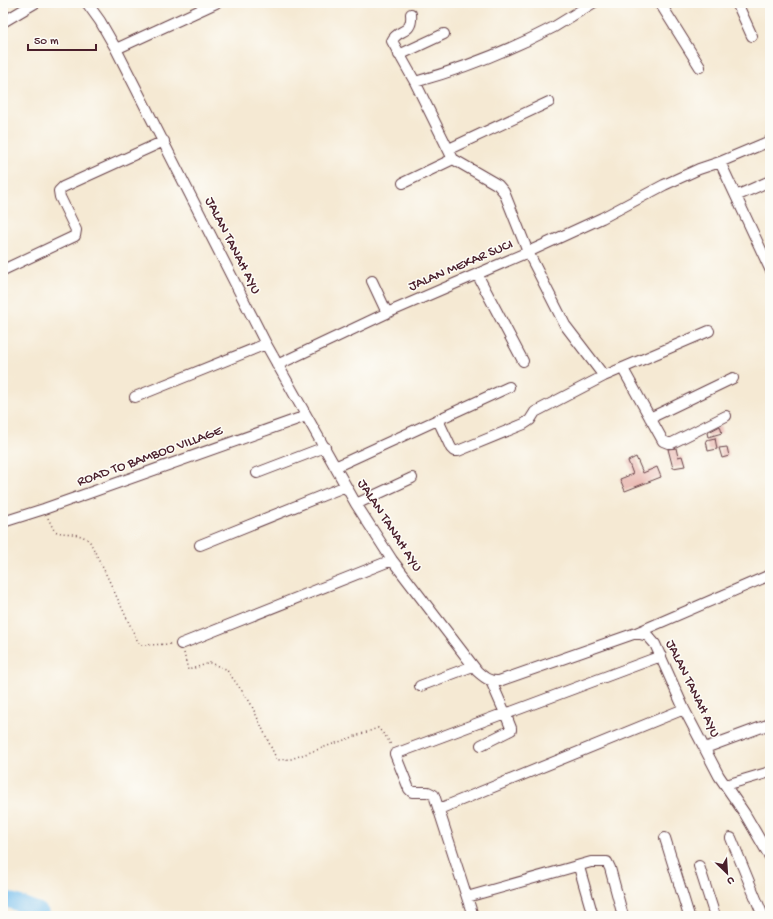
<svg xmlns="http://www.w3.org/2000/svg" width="773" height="919" font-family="'Gochi Hand',sans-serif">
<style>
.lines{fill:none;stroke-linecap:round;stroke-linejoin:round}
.river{stroke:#75beed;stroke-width:16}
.building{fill:#e3a39b}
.minor-casing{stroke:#643d44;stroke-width:12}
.path{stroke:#643d44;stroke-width:1.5;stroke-dasharray:1 3;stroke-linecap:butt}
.minor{stroke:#fff;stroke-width:10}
.labels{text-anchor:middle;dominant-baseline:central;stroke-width:3;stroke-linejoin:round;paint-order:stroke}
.street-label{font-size:14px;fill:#4a1f2b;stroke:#fdfcf7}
</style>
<rect width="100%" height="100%" fill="#fdfcf7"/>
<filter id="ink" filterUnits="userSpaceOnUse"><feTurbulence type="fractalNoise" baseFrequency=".025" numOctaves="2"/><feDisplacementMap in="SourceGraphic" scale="8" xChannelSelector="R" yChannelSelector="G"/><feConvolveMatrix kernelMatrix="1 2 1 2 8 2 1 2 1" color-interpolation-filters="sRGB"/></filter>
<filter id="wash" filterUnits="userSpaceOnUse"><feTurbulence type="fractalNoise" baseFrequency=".012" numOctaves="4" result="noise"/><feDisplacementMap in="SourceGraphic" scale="16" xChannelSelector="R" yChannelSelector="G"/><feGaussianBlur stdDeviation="0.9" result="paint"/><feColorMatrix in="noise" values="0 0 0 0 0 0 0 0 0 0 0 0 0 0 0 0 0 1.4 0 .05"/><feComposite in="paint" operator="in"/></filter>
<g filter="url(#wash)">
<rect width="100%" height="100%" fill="#f5e9d3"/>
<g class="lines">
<path class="river" d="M3,896l3,3 33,12 4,5"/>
</g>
<g id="blocks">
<path class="building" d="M720,426l2,7 -14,4 -1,-4z
M715,438l2,11 -9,2 -2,-11z
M727,447l2,9 -7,2 -3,-10z
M676,448l2,9 4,-1 3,10 -12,2 -5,-19z
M636,457l7,16 14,-6 4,10 -36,14 -5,-12 13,-5 -5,-13z"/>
</g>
</g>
<g filter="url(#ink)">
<use href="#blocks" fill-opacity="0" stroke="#643d44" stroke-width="1"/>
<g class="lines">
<g class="minor-casing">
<path id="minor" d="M87,3l13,18 16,28 150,295 90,160 36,56 85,111c7,6 12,11 22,10l137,-48 12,3 7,8 29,65 35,67 26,38 25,43
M660,3l40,64
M737,3l15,33
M3,22l32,-19
M116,49l100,-46
M399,55l45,-21
M415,82c47,-13 95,-32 139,-55 13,-8 26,-16 39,-24
M449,149l100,-47
M453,159l45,26 6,7 24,60 37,73 39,51 105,-45
M720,162l50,107
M403,183l48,-23 2,-1 -38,-77 -23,-41c6,-13 21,-6 19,-27
M736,196l34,-15
M3,270l72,-34 1,-6 -16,-33 -1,-6 4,-4 101,-46
M477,274l46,87
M372,281l15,32
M277,365l110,-52 141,-61 74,-34 62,-33 35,-16 21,-7 50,-21
M623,369l40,72 5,2h4l54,-27
M135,397l131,-53
M650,418l83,-40
M438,420l13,28 3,3h4l66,-27 6,-4 5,-8 69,-36
M335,467l174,-80
M257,473l68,-26
M356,504l56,-26
M3,522l41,-13 262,-93
M200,545l146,-59
M636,633l134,-58
M181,644l211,-84
M491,681l14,32 6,-1 150,-56
M420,686l53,-20
M705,748l65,-24
M726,785l44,-13
M439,809l245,-100
M665,838l24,78
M731,838l32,78
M699,866l16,50
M579,867l14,49
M467,897l124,-35h16l3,6 13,48
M473,916l-39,-121 -6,-3h-16l-3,-3 -14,-35 110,-41 6,15v2l-30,15"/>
</g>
<path class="path" d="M48,518c2,4 4,9 6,12 5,6 26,0 36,12l15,30 33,70 2,3h5l26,-1
M184,653l4,17 22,-7 16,6 24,33 27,58 14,-1 87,-31 9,10 4,7"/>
<use href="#minor" class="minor"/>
</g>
</g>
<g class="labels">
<g class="street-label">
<text transform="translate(232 246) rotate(63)">JALAN TANAH AYU</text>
<text transform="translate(461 266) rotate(-23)">JALAN MEKAR SUCI</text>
<text transform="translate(150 457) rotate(-20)">ROAD TO BAMBOO VILLAGE</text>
<text transform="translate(389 526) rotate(57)">JALAN TANAH AYU</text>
<text transform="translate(692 689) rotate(64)">JALAN TANAH AYU</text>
</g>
</g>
<rect width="773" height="919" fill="none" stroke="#fdfcf7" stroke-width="16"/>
<g transform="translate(727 873) rotate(155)" stroke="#fdfcf7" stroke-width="3" paint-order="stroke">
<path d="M0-3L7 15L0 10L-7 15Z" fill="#4a1f2b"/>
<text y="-6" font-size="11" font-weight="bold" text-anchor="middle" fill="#4a1f2b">U</text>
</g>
<path d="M28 44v6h68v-6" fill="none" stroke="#4a1f2b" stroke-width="2"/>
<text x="34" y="44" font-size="12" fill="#4a1f2b" stroke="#fdfcf7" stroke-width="3" paint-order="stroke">50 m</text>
</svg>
